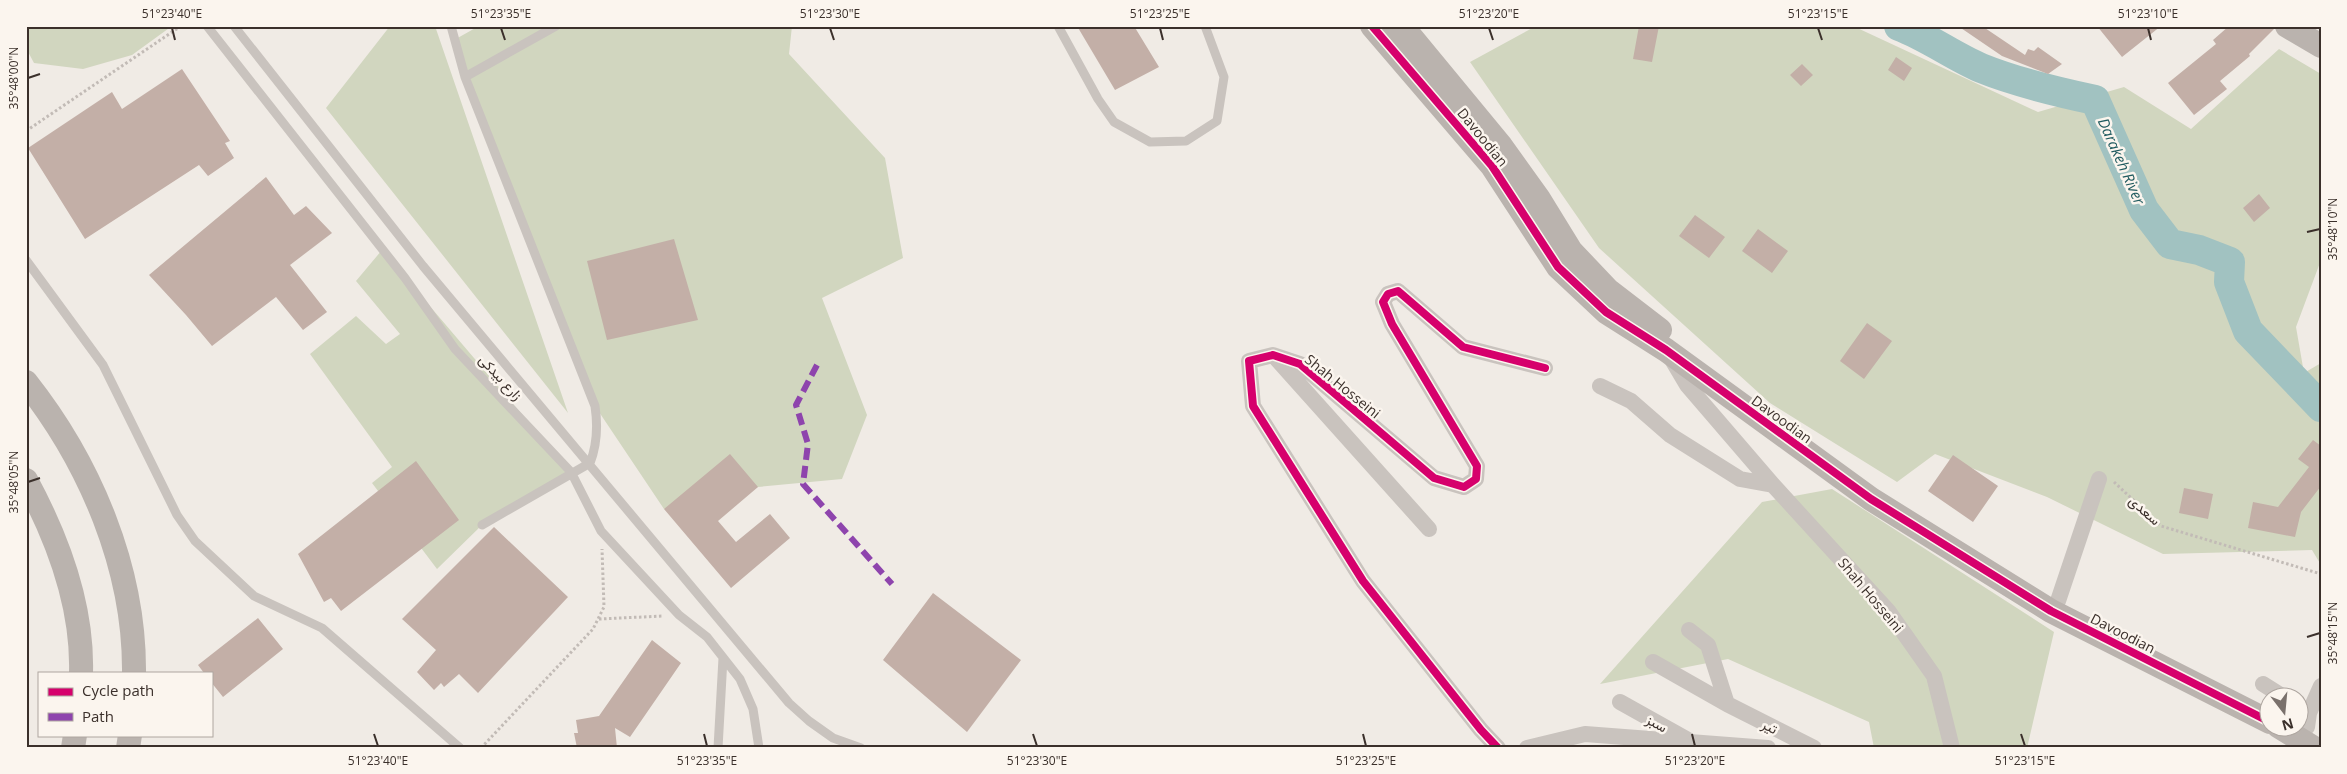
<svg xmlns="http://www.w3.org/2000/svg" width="2347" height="774" font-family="'Open Sans',Vazirmatn,sans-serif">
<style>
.green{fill:#d1d6bf}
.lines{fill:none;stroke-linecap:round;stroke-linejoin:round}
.river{stroke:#a1c2c1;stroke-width:30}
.building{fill:#c3afa7}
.path{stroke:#c2bbb6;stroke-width:3;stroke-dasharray:2.5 2.5;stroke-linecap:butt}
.lane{stroke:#c9c3be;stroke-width:9}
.street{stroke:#c9c3be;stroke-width:16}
.secondary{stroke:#bab3ae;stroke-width:24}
.quiet{stroke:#8e44ad;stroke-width:6;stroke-dasharray:12 6;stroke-linecap:butt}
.cycleway-casing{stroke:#fbf5ee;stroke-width:11}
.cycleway{stroke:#d6006c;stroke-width:8}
.ticks{fill:none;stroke:#3b302b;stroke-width:2}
.labels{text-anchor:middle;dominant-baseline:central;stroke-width:5;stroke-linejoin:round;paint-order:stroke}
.street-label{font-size:14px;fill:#3b302b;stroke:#fbf5ee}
.water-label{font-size:15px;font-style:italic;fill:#1f5a5e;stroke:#fbf5ee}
.neatline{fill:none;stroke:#3b302b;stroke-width:2}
.ticks-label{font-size:12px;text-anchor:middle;fill:#3b302b}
</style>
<rect width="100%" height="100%" fill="#f0ebe5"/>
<path class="green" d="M26,26h146l-40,29 -49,14 -49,-6 -8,-15z
M390,26h45l133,387 -242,-305z
M479,26h313l-3,28 96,104 18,100 -81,40 45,117 -25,64 -84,8 -94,22 -69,-103 -141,-366z
M1536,26h317l185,86 86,-25 67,42 88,-80 42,25v186l-25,67 8,46 17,-10v202l-9,-15 -149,4 -116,-57 -112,-43 -38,28 -127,-79 -171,-155 -129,-186z
M382,250l189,222 -89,53 -45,44 -65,-86 20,-16 -82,-113 46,-38 30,28 14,-10 -44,-53z
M1832,489l222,143 -27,116h-153l-5,-26 -141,-63 -128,25 162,-182z"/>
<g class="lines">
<path class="river" d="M1899,26c29,11 54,30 82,42 37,15 76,24 114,32l49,110 26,34 29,6 31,12 -1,20 19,49 73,76"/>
</g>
<path class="building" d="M1077,26h57l25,41 -44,23z
M1639,26h20l-7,36 -19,-3z
M1958,26h24l43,29 3,-6 6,2 4,-4 24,17 -14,10 -46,-18z
M2097,26h64l-39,31z
M2229,26h44l1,3 -25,25 1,2 -30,25 7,8 -33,26 -26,-32 48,-39 -3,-4z
M1896,57l16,11 -8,13 -16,-11z
M1802,64l11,11 -12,11 -11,-11z
M182,69l48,72 -5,2 9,15 -26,18 -9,-11 -114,74 -57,-91 84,-56 10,17z
M266,177l28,38 12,-9 26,27 -42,32 37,47 -24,18 -27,-33 -64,49 -26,-31 -37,-40z
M2259,194l11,14 -16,14 -11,-14z
M1695,215l30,22 -16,21 -30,-22z
M1758,229l30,22 -16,22 -30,-22z
M674,239l24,81 -91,20 -20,-79z
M1867,323l25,18 -28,38 -24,-18z
M2313,440l8,6v40l-20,26 -6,25 -47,-9 5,-26 25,5 31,-40 -11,-8z
M730,454l28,33 -40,34 18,21 34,-28 20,24 -59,50 -67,-79z
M1953,455l45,31 -25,36 -45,-31z
M416,461l43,59 -118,91 -10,-13 -7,4 -26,-48z
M2184,488l29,6 -5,25 -29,-6z
M494,527l74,70 -90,96 -19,-19 -15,13 -3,-4 -7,7 -17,-18 19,-22 -34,-31z
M933,593l88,67 -54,72 -84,-72z
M258,618l25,31 -60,48 -12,-15v-9h-7l-6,-8z
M652,640l29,23 -51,74 -15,-9 2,20h-40l-3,-15h4l-2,-13 23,-4z"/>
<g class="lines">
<path class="path" d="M26,131l155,-105
M2114,482l47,44 160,48
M599,619l64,-3
M481,748l112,-119 11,-22 -2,-58"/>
<path class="lane" d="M207,26l198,252 50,71 116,123 30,59 78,84 28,22 33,42 13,30 6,39
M234,26l189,240 366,437 20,18 24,17 28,10
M451,26l14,51 130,329c3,20 2,39 -5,57l-108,62
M1058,26l40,73 16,23 36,20 36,-1 31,-20 7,-44 -19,-51
M465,77l91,-51
M26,260l77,105 74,150 18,26 59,55 68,32 138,120
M718,748l5,-90"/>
<path class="street" d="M1275,357l154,172
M1671,358l16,27 86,100 116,127 45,64 18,72
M1600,386l31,15 39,34 70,44 33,6
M2058,601l41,-122
M1689,630l19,15 19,59 87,44
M1653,662l74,42
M2263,684l19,12
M1620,702l68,38
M2307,727l2,-14 12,-27
M1498,748l-17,-18 -118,-149 -110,-175 -4,-45 24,-6 27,9 134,114 30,9 12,-8 1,-13 -85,-142 -9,-22 5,-8 10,-3 65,56 82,21
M1527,748l58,-14 183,14"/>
<path class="secondary" d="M1372,26l120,140 66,101 48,45 60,38 205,149 180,112 219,111
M1402,26l99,120 38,53 32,52 37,39 52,40
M2287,26l34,20
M26,382c64,81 109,186 108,291
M26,480c32,59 57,125 55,193
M2278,726l36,22
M73,748l2,-13
M128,748l2,-13"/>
<path class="quiet" d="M817,365l-21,40 12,39 -5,40 89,100"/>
<g class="cycleway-casing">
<path id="cycleway" d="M1372,26l120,140 66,101 48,45 60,38 205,149 180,112 219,111
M1498,748l-17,-18 -118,-149 -110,-175 -4,-45 24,-6 27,9 134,114 30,9 12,-8 1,-13 -85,-142 -9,-22 5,-8 10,-3 65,56 82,21"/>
</g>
<use href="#cycleway" class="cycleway"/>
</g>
<path class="ticks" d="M172,28l3,12M501,28l4,12M830,28l4,12M1160,28l3,12M1489,28l4,12M1818,28l4,12M2148,28l3,12M28,78l12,-4M2307,232l13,-3M28,482l12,-4M2307,637l13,-4M374,734l4,12M704,734l3,12M1033,734l4,12M1363,734l3,12M1692,734l3,12M2021,734l4,12"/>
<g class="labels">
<g class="street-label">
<text transform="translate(1483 137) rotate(51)">Davoodian</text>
<text transform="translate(501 377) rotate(47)">زارع بیدکی</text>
<text transform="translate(1343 386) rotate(39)">Shah Hosseini</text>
<text transform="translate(1782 419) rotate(36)">Davoodian</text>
<text transform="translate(2145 510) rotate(42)">سعدی</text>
<text transform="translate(1871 595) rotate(50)">Shah Hosseini</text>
<text transform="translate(2123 633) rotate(27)">Davoodian</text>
<text transform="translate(1657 723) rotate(29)">سبز</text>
<text transform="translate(1770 726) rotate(27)">تیر</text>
</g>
<g class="water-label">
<text transform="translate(2122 161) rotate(66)">Darakeh River</text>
</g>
</g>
<rect width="2347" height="774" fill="none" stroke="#fbf5ee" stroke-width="55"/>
<rect x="38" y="672" width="175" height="65" fill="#fbf5ee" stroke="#aea6a0"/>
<rect x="48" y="688" width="25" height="8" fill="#d6006c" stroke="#aea6a0"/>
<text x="82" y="696" font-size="15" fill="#3b302b">Cycle path</text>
<rect x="48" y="713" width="25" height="8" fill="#8e44ad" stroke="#aea6a0"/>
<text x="82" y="722" font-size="15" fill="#3b302b">Path</text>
<g transform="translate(2284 712) rotate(164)"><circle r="24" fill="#fbf5ee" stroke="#aea6a0"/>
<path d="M0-4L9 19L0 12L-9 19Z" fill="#7a716c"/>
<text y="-8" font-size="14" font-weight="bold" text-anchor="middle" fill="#3b302b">N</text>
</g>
<rect x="28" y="28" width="2292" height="718" class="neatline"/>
<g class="ticks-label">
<text x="172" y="18">51°23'40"E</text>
<text x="501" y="18">51°23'35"E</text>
<text x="830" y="18">51°23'30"E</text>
<text x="1160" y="18">51°23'25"E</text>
<text x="1489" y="18">51°23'20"E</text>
<text x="1818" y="18">51°23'15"E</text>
<text x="2148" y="18">51°23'10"E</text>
<text transform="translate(14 78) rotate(-90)" y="4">35°48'00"N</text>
<text transform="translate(2333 229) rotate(-90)" y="4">35°48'10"N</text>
<text transform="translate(14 482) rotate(-90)" y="4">35°48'05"N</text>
<text transform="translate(2333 633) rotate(-90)" y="4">35°48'15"N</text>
<text x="378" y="765">51°23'40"E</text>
<text x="707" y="765">51°23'35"E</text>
<text x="1037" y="765">51°23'30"E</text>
<text x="1366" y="765">51°23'25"E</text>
<text x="1695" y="765">51°23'20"E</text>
<text x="2025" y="765">51°23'15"E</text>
</g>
</svg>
